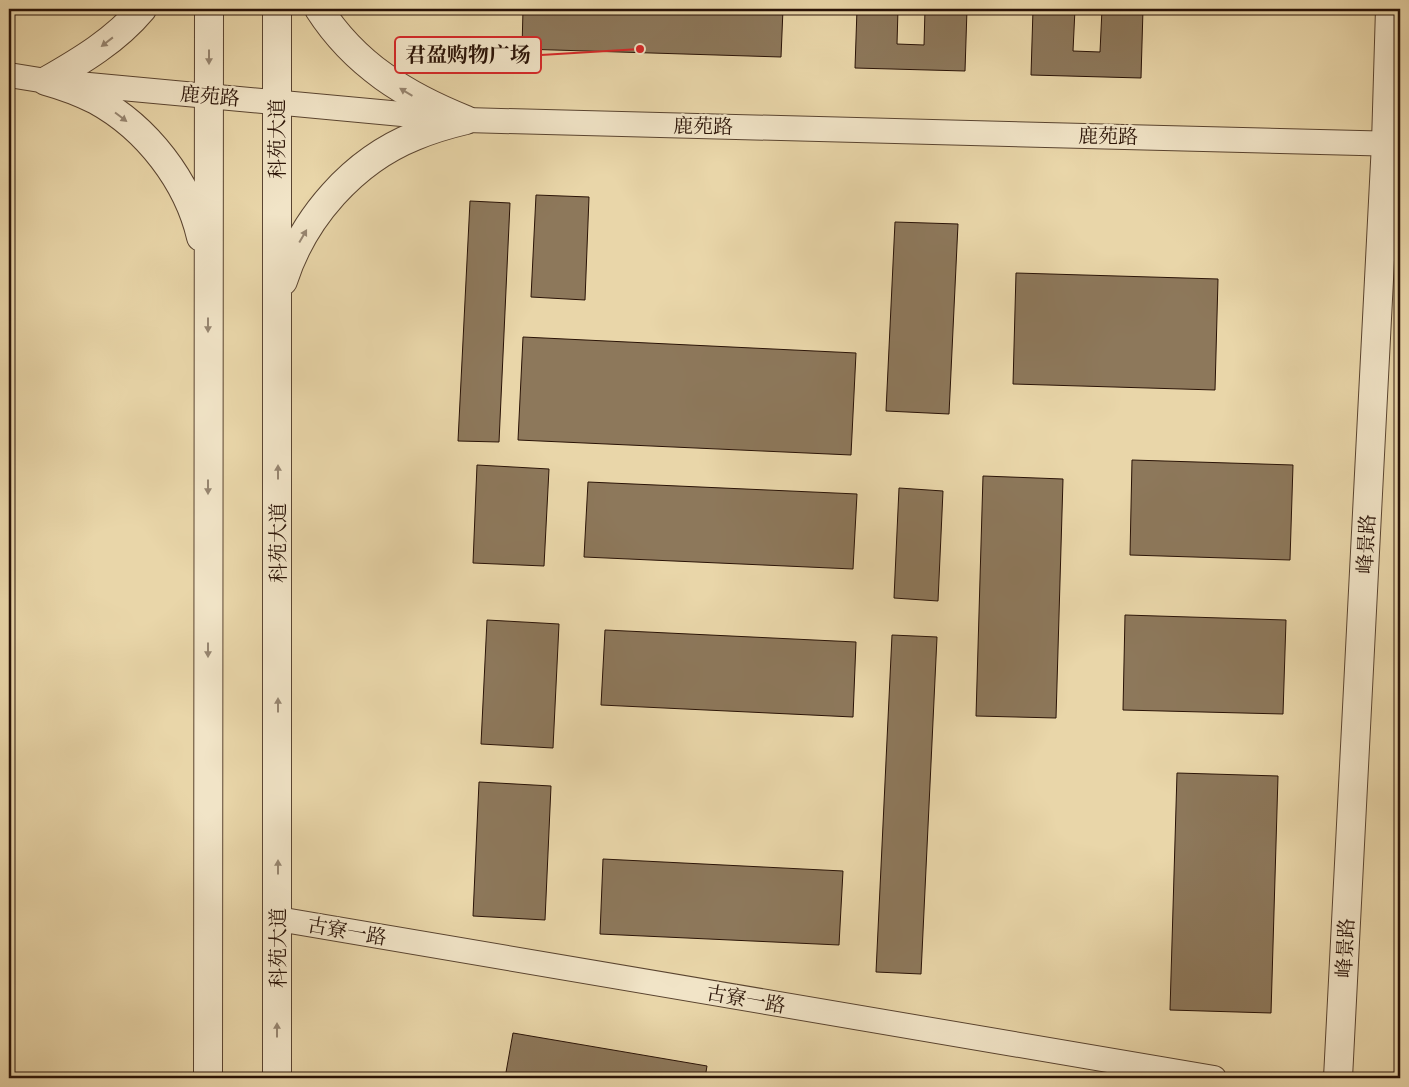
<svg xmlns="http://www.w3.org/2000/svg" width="1409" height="1087" font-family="'IM FELL Great Primer','Noto Serif SC',serif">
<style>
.building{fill:#8d785b;stroke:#2a1307}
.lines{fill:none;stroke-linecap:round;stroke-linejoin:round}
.minor-casing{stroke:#5a4430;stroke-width:26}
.tertiary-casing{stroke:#5a4430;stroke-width:30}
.minor{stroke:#f1e4c7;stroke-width:24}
.tertiary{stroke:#f1e4c7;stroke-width:28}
.oneway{fill:#978671}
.labels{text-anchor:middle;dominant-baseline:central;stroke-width:5;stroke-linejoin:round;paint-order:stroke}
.street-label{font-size:20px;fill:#2a1307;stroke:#f1e4c7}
.leader{fill:none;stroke:#d62828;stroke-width:2}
.callout-dot{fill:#d62828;stroke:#f1e4c7;stroke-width:2}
.callout{fill:#f1e4c7;stroke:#d62828;stroke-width:2}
.callout-label{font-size:21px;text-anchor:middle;font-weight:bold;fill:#2a1307}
</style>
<rect width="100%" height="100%" fill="#e9d6a9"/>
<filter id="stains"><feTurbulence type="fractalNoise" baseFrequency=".004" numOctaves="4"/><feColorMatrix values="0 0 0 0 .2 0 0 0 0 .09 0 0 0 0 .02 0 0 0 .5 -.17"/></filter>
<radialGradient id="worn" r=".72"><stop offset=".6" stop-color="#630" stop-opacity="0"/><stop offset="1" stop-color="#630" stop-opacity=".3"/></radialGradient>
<path class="building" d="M523,9h260l-2,48 -259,-8z
M857,9h41l-1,35 27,1 1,-36h42l-2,62 -110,-3z
M1033,9h42l-2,42 27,1 2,-43h41l-2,69 -110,-3z
M536,195l53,2 -4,103 -54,-3z
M470,201l40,2 -11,239 -41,-1z
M895,222l63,2 -9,190 -63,-3z
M1016,273l202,6 -3,111 -202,-6z
M523,337l333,16 -5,102 -333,-15z
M1132,460l161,5 -3,95 -160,-5z
M477,465l72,4 -5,97 -71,-3z
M983,476l80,3 -7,239 -80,-2z
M588,482l269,12 -4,75 -269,-12z
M899,488l44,3 -5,110 -44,-3z
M1125,615l161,5 -3,94 -160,-4z
M487,620l72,4 -6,124 -72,-4z
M605,630l251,12 -3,75 -252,-12z
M892,635l45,2 -16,337 -45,-2z
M1177,773l101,3 -7,237 -101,-3z
M479,782l72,4 -6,134 -72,-4z
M603,859l240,12 -4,74 -239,-11z
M513,1033l194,33 -2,12h-200z"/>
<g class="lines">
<g class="minor-casing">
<path id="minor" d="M9,75l37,6 420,39 934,24
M278,919l936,159"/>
</g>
<g class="tertiary-casing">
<path id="tertiary" d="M277,9v1069
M319,9c36,56 87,87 147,111
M46,81c18,5 34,11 50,19 51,28 92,81 105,137
M46,81c35,-20 70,-41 96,-72
M283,281c20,-63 70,-120 132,-145 17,-7 34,-12 51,-16
M208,1078l1,-1069
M1338,1078l48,-935 4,-134"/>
</g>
<use href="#minor" class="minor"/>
<use href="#tertiary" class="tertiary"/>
</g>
<defs><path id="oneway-solid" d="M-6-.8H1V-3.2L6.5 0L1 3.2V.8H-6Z" transform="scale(1.25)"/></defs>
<g class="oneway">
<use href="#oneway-solid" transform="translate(107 42) rotate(142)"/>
<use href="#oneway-solid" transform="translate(209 57) rotate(90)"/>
<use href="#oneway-solid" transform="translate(406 92) rotate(-149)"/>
<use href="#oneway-solid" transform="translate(121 117) rotate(37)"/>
<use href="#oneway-solid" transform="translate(303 236) rotate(-60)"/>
<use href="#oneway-solid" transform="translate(208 325) rotate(90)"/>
<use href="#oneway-solid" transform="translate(278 472) rotate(-90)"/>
<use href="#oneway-solid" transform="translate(208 487) rotate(90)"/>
<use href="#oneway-solid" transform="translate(208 650) rotate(90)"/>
<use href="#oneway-solid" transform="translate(278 705) rotate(-90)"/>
<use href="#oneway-solid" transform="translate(278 867) rotate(-90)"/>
<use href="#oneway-solid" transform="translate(277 1030) rotate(-90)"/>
</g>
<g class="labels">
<g class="street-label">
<text transform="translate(210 96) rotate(5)">鹿苑路</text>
<text transform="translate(703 126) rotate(1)">鹿苑路</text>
<text transform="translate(1108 136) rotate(1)">鹿苑路</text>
<text transform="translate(277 139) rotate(-90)">科苑大道</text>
<text transform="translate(278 543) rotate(-90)">科苑大道</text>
<text transform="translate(1366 544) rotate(-87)">峰景路</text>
<text transform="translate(347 931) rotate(10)">古寮一路</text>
<text transform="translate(278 948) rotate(-90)">科苑大道</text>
<text transform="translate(1345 948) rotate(-87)">峰景路</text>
<text transform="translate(746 999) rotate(10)">古寮一路</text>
</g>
</g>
<path class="leader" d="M640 49L541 55"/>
<circle class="callout-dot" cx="640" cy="49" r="5"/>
<rect class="callout" x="395" y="37" width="146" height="36" rx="5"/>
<g class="callout-label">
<text x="468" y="62">君盈购物广场</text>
</g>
<rect width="1409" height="1087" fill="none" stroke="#e9d6a9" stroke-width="30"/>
<rect x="10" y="10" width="1389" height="1067" fill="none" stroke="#2a1307" stroke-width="2.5"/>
<rect x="15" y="15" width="1379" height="1057" fill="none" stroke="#2a1307"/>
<rect width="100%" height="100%" filter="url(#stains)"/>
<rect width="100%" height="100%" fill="url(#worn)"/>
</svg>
